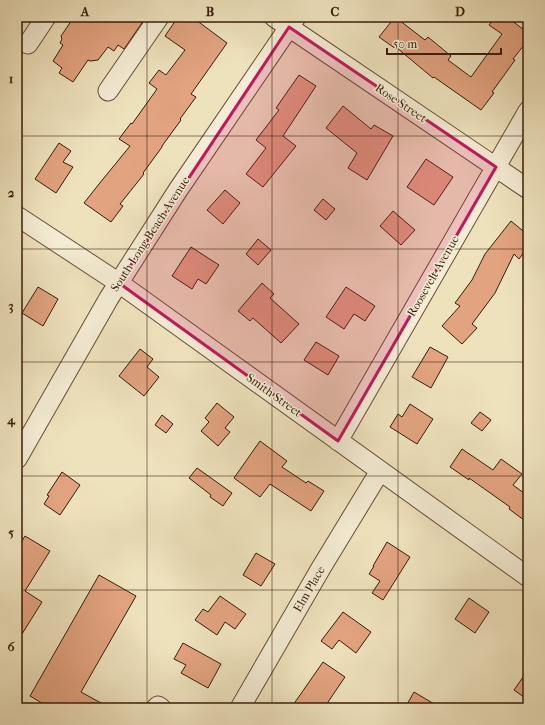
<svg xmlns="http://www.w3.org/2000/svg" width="545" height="725" font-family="'IM FELL French Canon',serif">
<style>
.building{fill:#e2a380;stroke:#381c09}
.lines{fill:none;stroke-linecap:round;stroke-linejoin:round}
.minor-casing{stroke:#664e36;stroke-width:21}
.minor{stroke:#f4ecd4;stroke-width:19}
.marked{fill:#c2185b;fill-opacity:0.2;stroke:#c2185b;stroke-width:3;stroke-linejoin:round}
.grid{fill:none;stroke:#381c09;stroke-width:1;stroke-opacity:0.55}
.labels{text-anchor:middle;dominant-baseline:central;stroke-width:3;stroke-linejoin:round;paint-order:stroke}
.street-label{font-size:12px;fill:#381c09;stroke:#f4ecd4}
.neatline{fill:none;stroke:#381c09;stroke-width:1.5}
.grid-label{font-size:13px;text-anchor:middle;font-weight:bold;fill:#381c09}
</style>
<rect width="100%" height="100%" fill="#eee2bd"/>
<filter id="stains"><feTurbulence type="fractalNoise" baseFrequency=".005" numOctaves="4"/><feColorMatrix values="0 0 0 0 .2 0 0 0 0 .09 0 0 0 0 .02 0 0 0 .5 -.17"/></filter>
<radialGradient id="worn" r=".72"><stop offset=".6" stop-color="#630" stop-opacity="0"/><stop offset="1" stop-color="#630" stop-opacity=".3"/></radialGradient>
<path class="building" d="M74,17h72l-22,32 -6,-4 -4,6 -6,-4 -10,13 -8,1 -2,-1 -15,22 -14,-9 3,-5 -9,-7 10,-16 -3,-2 2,-4 -1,-3z
M178,17h14l35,26 -36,51 5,3 -16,22 1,1 -19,26v1l-19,26 1,1 -24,30 3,2 -12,16 -27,-19 15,-19 31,-38 -11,-7 12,-16 1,1 25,-35 -8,-6 10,-13 7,5 19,-25 -20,-14z
M395,17l30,23 3,-3 23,19 -3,4 23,17 31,-43 -13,-9 6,-8h12l21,16v7l-15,19 2,1 -23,32 2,1 -13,17 -47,-33 -1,1 -36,-30 -1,1 -17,-12z
M299,75l17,11 -33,50 13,10 -33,41 -17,-13 20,-26 -10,-8 23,-30 -3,-2z
M343,106l28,23 3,-4 19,11 -26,44 -19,-12 9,-15 -31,-25z
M59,143l12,8 -8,11 10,5 -17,26 -21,-14z
M426,159l27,18 -19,28 -27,-18z
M225,190l15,13 -17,21 -16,-14z
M323,199l12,10 -9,11 -12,-10z
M393,211l22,19 -14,15 -21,-19z
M511,221l17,14v12l-9,12 -5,-5 -19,39 -23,31 5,4 -15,16 -20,-18 18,-20 -5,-3 17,-23 13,-26z
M258,239l13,11 -13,15 -12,-11z
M191,247l28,18 -13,19 -8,-5 -6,10 -20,-13z
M262,283l12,11 -4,4 29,26 -18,19 -28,-25 -3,3 -12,-10z
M38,287l20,12 -15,27 -21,-13z
M346,287l29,19 -10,15 -11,-7 -10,15 -18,-12z
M316,342l23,14 -11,19 -24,-15z
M430,347l18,10 -17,31 -19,-11z
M140,349l13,10 -6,8 12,10 -15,19 -25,-20z
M217,403l17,14 -9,11 5,4 -12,14 -17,-15 8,-9 -4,-4z
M410,404l23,15 -16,25 -27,-17 8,-13 4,3z
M480,412l11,8 -9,11 -11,-8z
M162,415l11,9 -7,9 -11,-8z
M260,441l27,20 -5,6 24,16 2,-2 16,10 -13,20 -41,-27 -10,13 -26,-19z
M462,449l31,21 8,-11 21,15 -9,11 15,11v27l-19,-14 1,-2 -41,-29v2l-19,-13z
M197,468l35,25 -9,13 -13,-9 1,-2 -22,-17z
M62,472l18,13 -20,30 -16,-11 5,-8 -2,-1z
M25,536l25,15 -25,40 17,11 -25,40v-93z
M387,542l23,15 -27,43 -11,-7 8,-12 -11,-7 5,-8h-1z
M256,553l19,11 -14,22 -18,-11z
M99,575l37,21 -55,96 29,16h-60l-20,-12z
M220,596l26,18 -11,15 -10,-7 -8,13 -22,-15 8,-11 5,3z
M469,598l20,14 -14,21 -20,-14z
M343,612l28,20 -15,21 -17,-13 -7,9 -11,-8z
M183,643l38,21 -13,24 -27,-15 5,-8 -12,-6z
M323,662l22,15 -21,31h-33z
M528,670v30l-14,-10z
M414,692l27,16h-36z"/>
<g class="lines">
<g class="minor-casing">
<path id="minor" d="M274,17l254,172
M28,44l18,-27
M108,91l51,-74
M17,216l102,67 409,294
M338,441l190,-330
M17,459l92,-161 69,-108 118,-173
M156,708l2,-2 3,2
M240,708l81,-140 59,-97"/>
</g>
<use href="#minor" class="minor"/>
</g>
<path class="marked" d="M289,27l207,140 -158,274 -219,-158z"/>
<path class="grid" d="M147,17v691M272,17v691M398,17v691M17,136h511M17,249h511M17,362h511M17,476h511M17,590h511"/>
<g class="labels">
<g class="street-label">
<text transform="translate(401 103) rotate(34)">Rose Street</text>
<text transform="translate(150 234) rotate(-57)">South Long Beach Avenue</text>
<text transform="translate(433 276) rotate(-60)">Roosevelt Avenue</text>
<text transform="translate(274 395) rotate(36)">Smith Street</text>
<text transform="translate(309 589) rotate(-60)">Elm Place</text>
</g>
</g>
<rect width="545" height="725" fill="none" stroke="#eee2bd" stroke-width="44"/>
<path d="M387 48v6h114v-6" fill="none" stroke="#381c09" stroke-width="2"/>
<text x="393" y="48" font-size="12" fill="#381c09" stroke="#f4ecd4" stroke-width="3" paint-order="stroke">50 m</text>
<rect x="22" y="22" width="501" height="681" class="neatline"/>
<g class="grid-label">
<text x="85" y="16">A</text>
<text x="210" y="16">B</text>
<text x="335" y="16">C</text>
<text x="460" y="16">D</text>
<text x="11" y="83">1</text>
<text x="11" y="197">2</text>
<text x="11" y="310">3</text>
<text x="11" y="424">4</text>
<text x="11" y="537">5</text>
<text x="11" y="651">6</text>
</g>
<rect width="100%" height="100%" filter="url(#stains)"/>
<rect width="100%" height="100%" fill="url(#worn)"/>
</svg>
